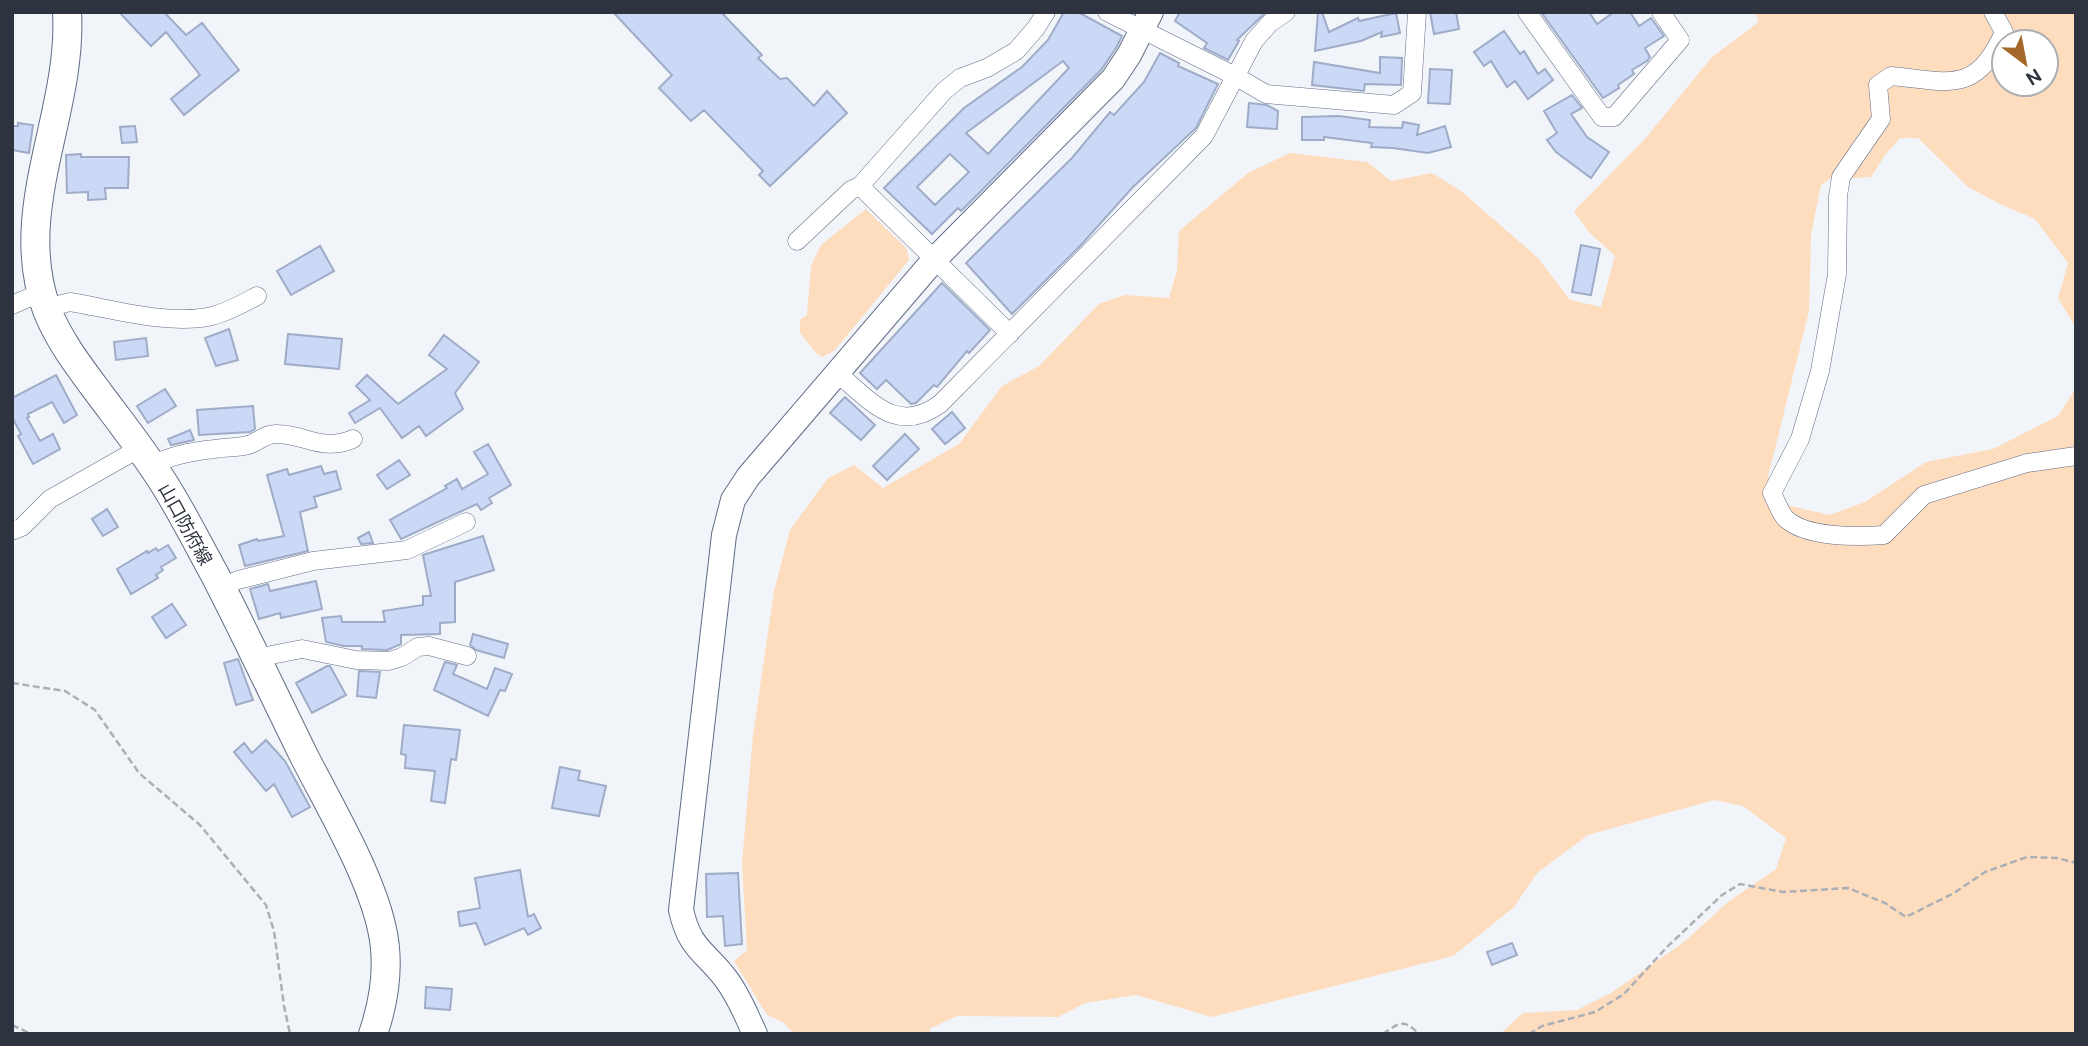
<svg xmlns="http://www.w3.org/2000/svg" width="2088" height="1046" font-family="Ubuntu,'Noto Sans JP',sans-serif">
<style>
.green{fill:#fedcbe;fill-rule:evenodd}
.building{fill:#cbd9f6;stroke:#9facc8;stroke-width:2;fill-rule:evenodd}
.lines{fill:none;stroke-linecap:round;stroke-linejoin:round}
.street-casing{stroke:#616d86;stroke-width:19}
.secondary-casing{stroke:#616d86;stroke-width:26}
.primary-casing{stroke:#616d86;stroke-width:30}
.path{stroke:#abb0b7;stroke-width:2.5;stroke-dasharray:7 3.5;stroke-linecap:butt}
.street{stroke:#fff;stroke-width:18}
.secondary{stroke:#fff;stroke-width:24}
.primary{stroke:#fff;stroke-width:28}
.labels{text-anchor:middle;dominant-baseline:central;stroke-width:5;stroke-linejoin:round;paint-order:stroke}
.street-label{font-size:18px;fill:#2e343f;stroke:#fff}
</style>
<rect width="100%" height="100%" fill="#f1f4f9"/>
<path class="green" d="M1755,12h321v316l-18,-30 10,-35 -33,-44 -33,-14 -34,-18 -50,-49h-18l-15,17 -14,22 -18,1 -17,-3 -15,10 -10,50 -2,76 -41,166 22,29 40,9 35,-13 61,-40 67,-13 65,-33 18,-28v646h-576l23,-21 54,-3 34,-17 73,-51 44,-40 48,-33 10,-31 -43,-32 -29,-6 -126,35 -51,38 -23,34 -61,49 -241,61 -76,-22 -51,8 -27,14 -101,-1 -28,13 2,5h-137l-11,-12 -16,-7 -33,-54 13,-11 -5,-87 11,-128 21,-144 16,-61 38,-52 26,-13 29,23 76,-44 43,-58 37,-20 60,-62 26,-9 44,3 8,-28 2,-39 69,-58 42,-20 77,9 24,19 41,-8 29,18 77,67 32,42 31,7 14,-51 -27,-25 -14,-20 70,-71 68,-83 47,-35zM2004,42h42v42h-42z
M866,209l41,40 2,11 -74,90 -12,7 -6,-3 -17,-21v-13l7,-5 4,-49 10,-21z"/>
<path class="building" d="M119,12h45l22,23 16,-12 37,47 -55,45 -13,-16 29,-24 -34,-43 -15,14z
M613,12h108l41,43 -4,3 22,21 7,-1 27,28 13,-15 20,22 -77,73 -11,-11 4,-4 -59,-61 -13,11 -32,-33 13,-13z
M1064,12h14l44,24 -6,12 -15,22 -120,121 -20,20 -3,-3 -26,26 -48,-46 80,-80 58,-41 26,-27zM1063,61l6,7 -81,86 -22,-21zM950,154l19,18 -34,33 -18,-18z
M1180,12h86l-29,28 2,1 -11,19 -24,-12 3,-5 -32,-22z
M1318,12h4l7,20 29,-14 1,3 37,-8 4,20 -19,4 1,-5 -21,9 -46,10z
M1430,12h26l3,17 -25,5z
M1541,12h48l8,12 17,-12h16l9,14 12,-8 13,18 -19,12 5,9 -3,4 -15,9 2,4 -16,11 1,3 -16,10z
M1504,31l16,23 4,-3 14,23 7,-5 8,11 -25,19 -13,-18 -8,6 -16,-26 -7,5 -10,-14z
M1160,53l19,10 -1,3 40,18 -22,44 -64,60 -51,57 -69,69 -46,-51 106,-105 38,-46 4,3 30,-33z
M1380,57l22,1 -1,27 -36,-1 -1,7 -52,-6 2,-23 66,11z
M1430,69l22,1 -2,34 -22,-1z
M1572,95l10,13 -11,6 16,23 22,15 -18,26 -35,-26 -9,-12 10,-7 -13,-22z
M1249,103l18,2 11,6 -1,18 -30,-2z
M1339,116l31,4 -1,7 33,1 1,-6 16,3 -2,10 28,-9 6,21 -23,6 -35,-5 -22,-1 1,-4 -48,-6v3h-22v-23z
M18,123l15,2 -4,28 -17,-3v-24h6z
M135,126l2,16 -15,1 -2,-16z
M81,154v3h48l-1,31h-23l1,11 -18,1v-8l-21,1 -1,-38z
M1581,245l19,4 -9,46 -19,-3z
M320,246l14,25 -43,24 -14,-24z
M942,283l48,47 -21,23 -2,-2 -30,36 -3,-2 -18,18 -5,1 -25,-24 -9,9 -17,-16z
M229,329l9,31 -22,6 -11,-28z
M288,334l54,5 -3,30 -54,-5z
M444,335l35,27 -24,31 8,16 -37,27 -7,-10 -17,12 -22,-30 -25,15 -6,-10 21,-13 -14,-14 11,-11 31,29 49,-35 -18,-14z
M146,338l2,18 -32,4 -2,-18z
M56,375l21,40 -13,8 -12,-21 -24,12 1,3 -2,1 13,23 13,-7 7,15 -27,15 -15,-28 3,-2 -9,-17v-19z
M165,389l11,17 -28,17 -11,-17z
M845,397l30,28 -14,15 -31,-27z
M253,406l2,23 -5,3 -51,3 -2,-25z
M952,412l13,16 -20,16 -13,-15z
M190,430l4,10 -23,5 -3,-6z
M905,434l14,15 -32,31 -14,-14z
M488,444l23,41 -22,13 3,5 -11,7 -4,-6 -76,35 -11,-19 57,-32 -2,-2 12,-7 5,10 26,-15 -14,-22z
M399,460l11,15 -23,14 -10,-14z
M321,466l3,8 12,-3 5,18 -27,8 3,10 -17,5 8,39 -63,15 -6,-21 18,-6 1,2 26,-5 -17,-61 20,-6 2,6z
M107,509l11,18 -15,9 -11,-17z
M369,532l4,11 -12,1 -3,-6z
M483,536l11,34 -39,12v40l-15,1v11l-39,1v9l-14,6 -25,-1v-3h-18l-18,-4 -4,-24 19,-2 1,6h43l-2,-11 40,-6v-9h8l-8,-41z
M168,545l8,13 -15,9 2,3 -7,5 2,3 -27,16 -14,-25 30,-18 1,2 8,-5 2,3z
M316,581l6,28 -41,9 -1,-5 -21,6 -9,-30 18,-5 2,7z
M172,604l14,21 -20,13 -14,-21z
M473,634l35,10 -4,14 -28,-8 -6,-5z
M238,659l15,41 -17,5 -12,-42z
M445,662l12,3 -4,9 34,15 8,-21 17,6 -7,17 -5,-1 -12,26 -54,-26z
M327,666h3l16,29 -34,18 -16,-30z
M359,671l21,1 -4,26 -19,-2z
M404,725l56,5 -4,30 -5,-1 -6,44 -14,-2 4,-30 -30,-3 1,-13 -5,-1z
M266,740l19,21 25,46 -18,10 -18,-33 -8,7 -32,-39 10,-9 8,10z
M560,767l20,4 -2,9 28,6 -7,30 -47,-8z
M520,870l8,47 6,-3 7,14 -13,7 -4,-7 -39,17 -9,-22 -16,3 -2,-14 22,-4 -5,-30z
M738,873l4,71 -17,2 -2,-30 -16,1 -1,-43z
M1512,943l5,12 -25,10 -5,-13z
M426,987l26,2 -2,21 -25,-2z"/>
<g class="lines">
<g class="street-casing">
<path id="street" d="M1107,12l128,64 31,18 128,11 18,-12 5,-81
M1527,12l75,105h12l66,-77 -19,-28
M1993,12l11,20c-28,64 -56,49 -113,44l-13,9 3,34 -40,58 -3,19 -1,78 -17,97 -20,68 -28,54c4,8 8,19 13,25 20,20 73,19 99,17l40,-40 103,-32 49,-7
M797,241l54,-51 9,-4
M12,305l30,-13
M47,311l11,-6 12,-3c43,7 100,24 142,14 16,-4 30,-12 45,-20
M1010,334l-150,-148 84,-95 16,-13 27,-10 29,-17 20,-23 10,-16
M836,372c34,28 60,64 104,32l264,-268 50,-95 16,-18 16,-11
M152,465c20,-10 41,-14 63,-16 11,-2 22,-1 33,-4 11,-3 17,-12 30,-11 29,1 45,18 75,5
M12,531l10,-4 28,-28 90,-51
M221,587l17,-7 75,-19 94,-11 59,-28
M256,658l46,-9 54,11 33,1 13,-4 16,-10 11,-1 38,10"/>
</g>
<g class="secondary-casing">
<path id="secondary" d="M755,1034c-9,-19 -16,-38 -29,-55 -21,-28 -36,-29 -45,-69l43,-375 9,-35 15,-23 186,-217 179,-181 16,-24 22,-43"/>
</g>
<g class="primary-casing">
<path id="primary" d="M67,12c6,101 -57,199 -20,298 12,31 34,59 54,86 21,28 43,56 62,86 19,30 35,62 52,93 31,60 59,120 89,181 26,51 66,118 78,173 8,36 3,70 -9,105"/>
</g>
<path class="path" d="M12,683l53,8 30,19 44,63 61,52 66,80 8,26 10,75 6,28
M12,1025l19,9
M1383,1034c17,-12 21,-15 36,0
M1529,1034l13,-8 53,-14 29,-18 43,-47 55,-52 18,-11 43,8 65,-4 37,15 21,14 48,-24 31,-21 42,-15 30,1 19,5"/>
<use href="#street" class="street"/>
<use href="#secondary" class="secondary"/>
<use href="#primary" class="primary"/>
</g>
<g class="labels">
<g class="street-label">
<text transform="translate(186 524) rotate(61)">山口防府線</text>
</g>
</g>
<rect width="2088" height="1046" fill="none" stroke="#2e343f" stroke-width="28"/>
<g transform="translate(2025 63) rotate(148)"><circle r="33" fill="#ffffff" stroke="#abaeb2" stroke-width="2"/>
<path d="M0-5L12 26L0 18L-12 26Z" fill="#a5682b"/>
<text y="-10" font-size="19" font-weight="bold" text-anchor="middle" fill="#2e343f">N</text>
</g>
</svg>
